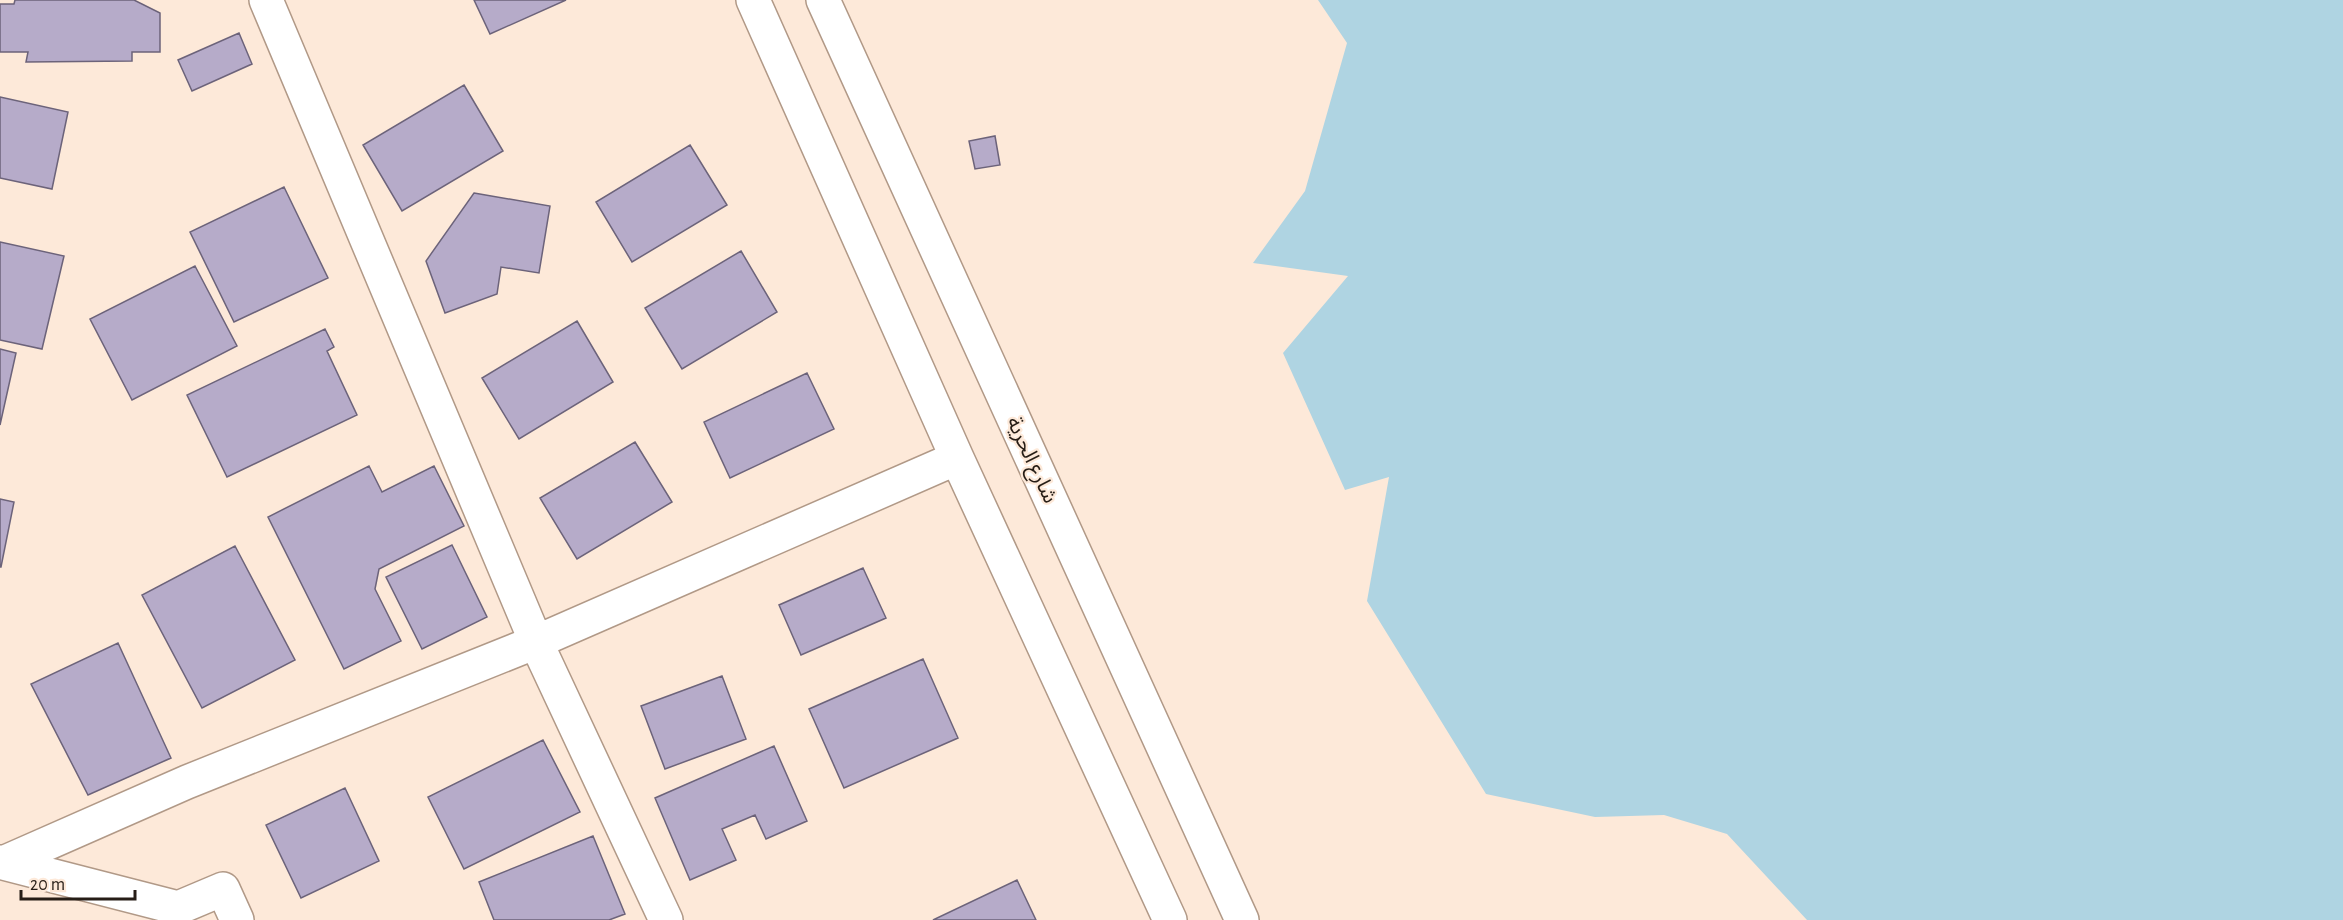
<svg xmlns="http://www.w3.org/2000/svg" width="2343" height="920" font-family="'Alegreya Sans','Noto Sans Arabic',sans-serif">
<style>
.water{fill:#afd4e2}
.building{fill:#b6abc9;stroke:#6c637a;stroke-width:1.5}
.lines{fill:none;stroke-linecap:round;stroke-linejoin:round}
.minor-casing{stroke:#b19987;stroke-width:36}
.minor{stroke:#fff;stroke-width:33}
.labels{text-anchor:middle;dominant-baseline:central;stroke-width:4.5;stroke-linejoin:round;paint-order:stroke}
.street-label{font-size:21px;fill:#261d16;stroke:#fde9d9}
</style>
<rect width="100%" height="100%" fill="#fde9d9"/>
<path class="water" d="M1318,0h1025v920h-536l-80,-86 -63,-19 -69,2 -109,-23 -119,-193 22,-124 -44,13 -62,-137 65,-77 -95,-13 52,-72 42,-148z"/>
<path class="building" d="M15,0h119l26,13v39h-28v9l-106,1 2,-10h-28v-48h14z
M474,0h92l-76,34z
M239,33l13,31 -60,27 -14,-31z
M464,85l39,66 -101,60 -39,-66z
M0,97l68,15 -16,77 -52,-11z
M995,136l5,29 -25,4 -6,-28z
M690,145l37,60 -95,57 -36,-60z
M284,187l44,91 -94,44 -44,-90z
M474,193l76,13 -11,67 -38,-6 -4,27 -52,19 -19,-52z
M0,242l64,14 -22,93 -42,-9z
M741,251l36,61 -95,57 -37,-61z
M195,266l42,80 -105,54 -42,-81z
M577,321l36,61 -94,57 -37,-61z
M325,329l9,18 -7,4 30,64 -130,62 -40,-82z
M0,349l16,4 -16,72z
M807,373l27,56 -104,49 -26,-56z
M635,442l37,60 -95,57 -37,-61z
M369,466l13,26 52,-26 30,60 -85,43 -4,20 26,52 -57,28 -76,-152z
M0,499l14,3 -13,65h-1z
M452,545l35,72 -65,32 -36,-72z
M235,546l60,114 -93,48 -60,-113z
M863,568l23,50 -85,37 -22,-50z
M118,643l53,115 -83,37 -57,-111z
M923,659l35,79 -114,50 -35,-79z
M722,676l24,63 -81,30 -24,-63z
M543,740l37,72 -116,57 -36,-72z
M774,746l33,75 -41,18 -11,-24 -33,14 14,31 -46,20 -35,-82z
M345,788l34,73 -78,37 -35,-73z
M593,836l32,78 -16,6h-115l-15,-38z
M1017,880l19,40h-103z"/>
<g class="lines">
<g class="minor-casing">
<path id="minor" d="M266,0l270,642 130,278
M753,0l204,458 213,462
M823,0l419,920
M0,862l3,1 184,-81 349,-140 421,-184
M3,863l175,45 -3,12
M178,908l45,-19 14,31"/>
</g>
<use href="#minor" class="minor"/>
</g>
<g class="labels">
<g class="street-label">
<text transform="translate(1032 460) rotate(65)">شارع الحرية</text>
</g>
</g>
<path d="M21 890v9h114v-9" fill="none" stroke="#261d16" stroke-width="3"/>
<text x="30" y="890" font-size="18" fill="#261d16" stroke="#fde9d9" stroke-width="4.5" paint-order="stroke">20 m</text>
</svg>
